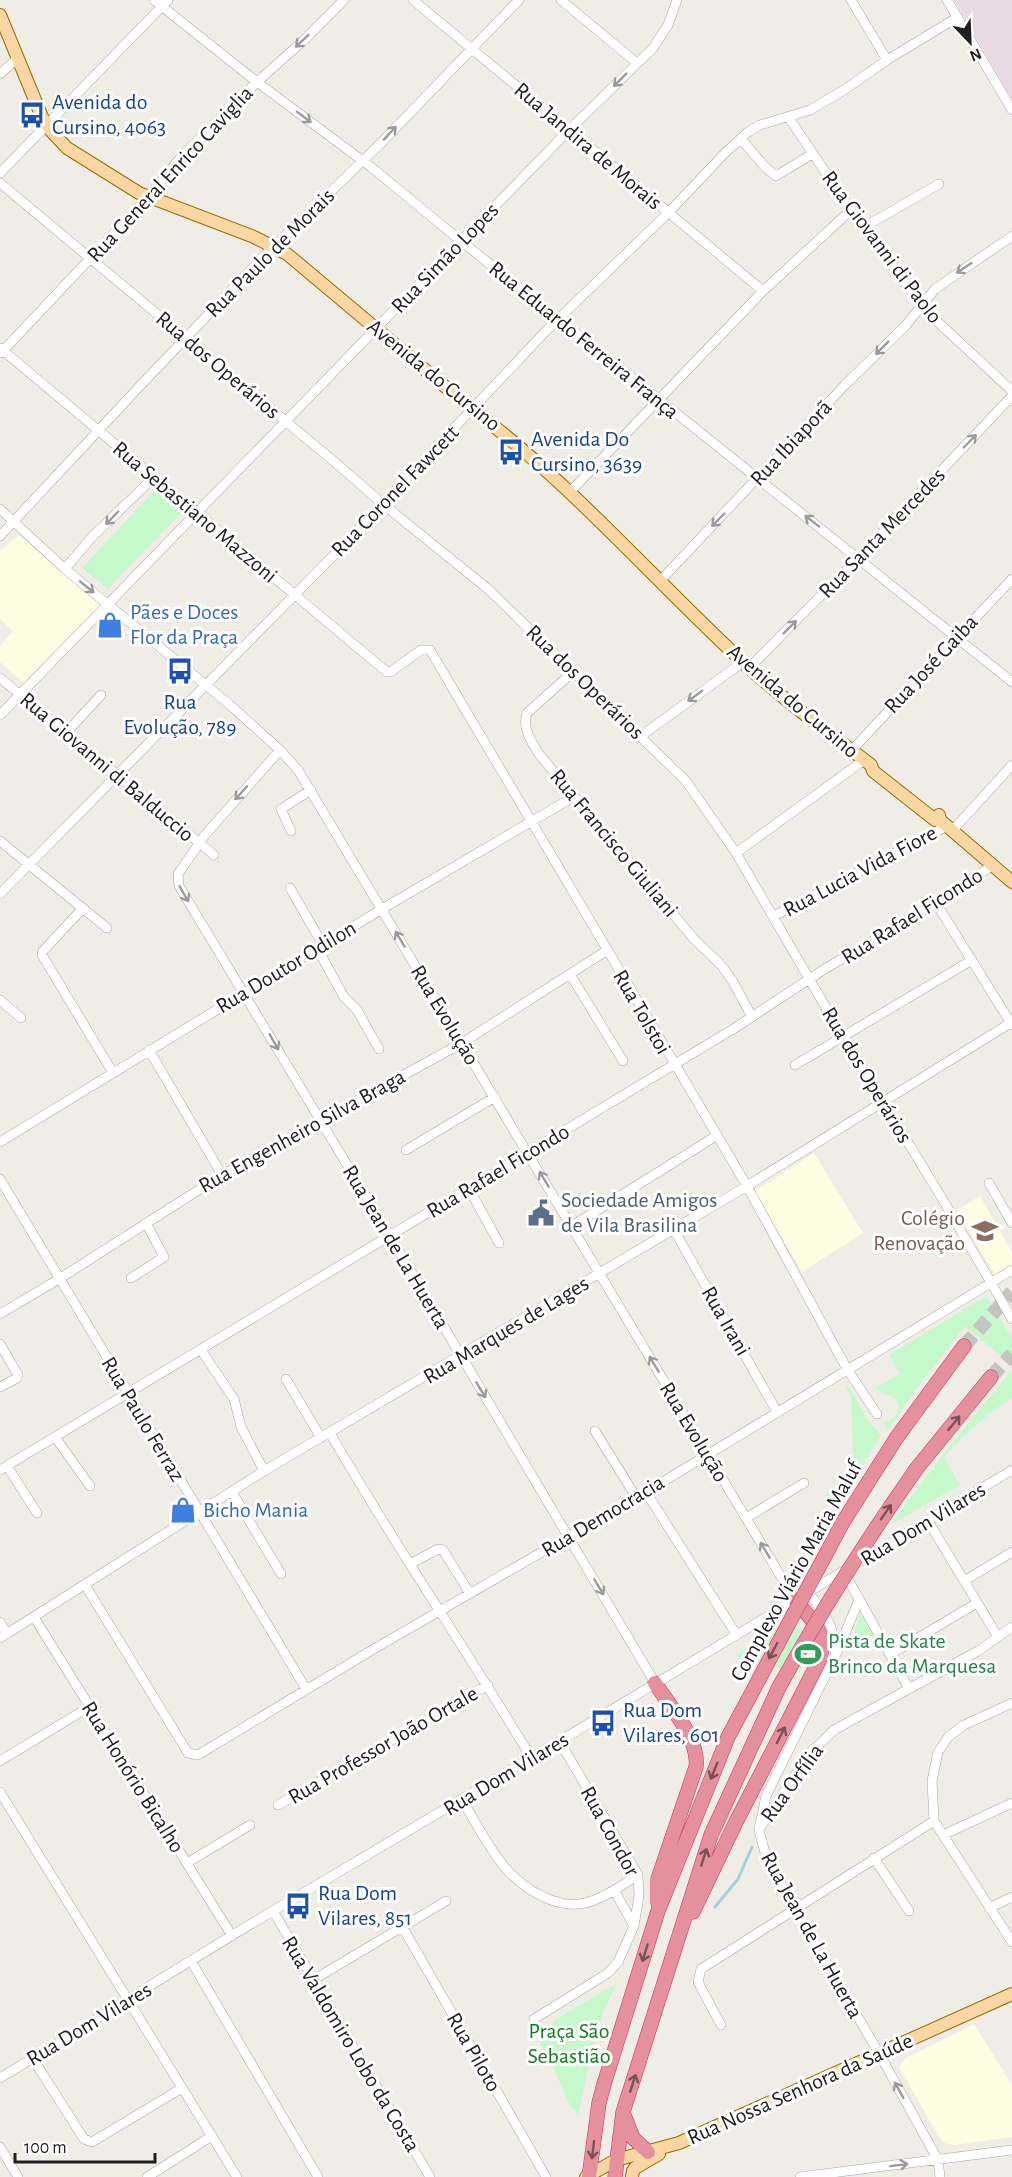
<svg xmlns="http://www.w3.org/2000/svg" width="1012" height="2177" font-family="'Alegreya Sans',sans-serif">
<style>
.industrial{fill:#e9d9e5}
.education{fill:#fdfee1}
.park{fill:#c5f8cb}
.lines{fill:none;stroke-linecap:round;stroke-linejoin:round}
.stream{stroke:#a8cfdc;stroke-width:3}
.highway-tunnel{stroke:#c6c4be;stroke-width:14;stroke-dasharray:14 7;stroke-linecap:butt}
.minor-casing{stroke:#a7a7a7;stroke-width:10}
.major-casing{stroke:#986c04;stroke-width:14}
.highway-casing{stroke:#d72b5f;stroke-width:15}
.minor{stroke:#fff;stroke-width:9}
.major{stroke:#fad7a2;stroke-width:12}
.highway{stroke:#e5909d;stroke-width:14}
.highway-bridge-casing{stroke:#d72b5f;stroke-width:15;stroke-linecap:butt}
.highway-bridge{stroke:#e5909d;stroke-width:14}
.oneway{stroke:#9b9b9b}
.oneway2{stroke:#795258}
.labels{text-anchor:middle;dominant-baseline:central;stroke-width:6;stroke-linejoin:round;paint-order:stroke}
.transit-label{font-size:22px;fill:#164399;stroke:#fff;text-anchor:start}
.street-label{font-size:22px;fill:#202020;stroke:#fff}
.shop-label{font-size:22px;fill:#366cbe;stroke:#fff;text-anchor:start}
.service-label{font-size:22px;fill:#4e5e75;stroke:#fff;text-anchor:start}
.education-label{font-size:22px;fill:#785e54;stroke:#fff;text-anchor:end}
.leisure-label{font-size:22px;fill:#27864d;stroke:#fff;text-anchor:start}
.park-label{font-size:22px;fill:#0e7d1c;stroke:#fff}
</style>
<rect width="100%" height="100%" fill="#f0ede6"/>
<path class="industrial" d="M954,0h58v99z"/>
<path class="education" d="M20,536l81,70 -77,77 -24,-21v-16l13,-15 -13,-12v-68l16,-14z
M814,1153l49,80 -61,39 -47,-81z
M980,1196l32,56v13l-17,10 -38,-65z
M974,2024l38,61v52l-58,8 -10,-2 -5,-6 -40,-70 7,-9z"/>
<path class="park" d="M154,491l27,22 -73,76 -26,-21z
M986,1296l26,42v23l-2,2 -45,-37 -51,66 -26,38 -5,-7c7,-2 13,-5 15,-13 4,-16 -16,-14 -23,-22l25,-14 -11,-19z
M1012,1370v28c-26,16 -47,36 -68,59l16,28 -70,40 59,-78z
M848,1385l19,34 14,16 -46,73 -9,-14 28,-17 -3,-81 -5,-10z
M860,1613l14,22 -20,12 -1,-8z
M790,1625c28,7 17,29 9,48l-48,-13 -5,10 -9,-16 33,-22z
M617,1983l-13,27 -14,49 -12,56 -10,-14 -20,-45 -11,-18 11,-6 7,-12z"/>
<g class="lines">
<path class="stream" d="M715,1907l23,-28 14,-32"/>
<path class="highway-tunnel" d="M964,1346l48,-54
M991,1377l21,-23"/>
<g class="minor-casing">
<path id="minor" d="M154,0l103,82 114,85 90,74 551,441
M413,0l350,291
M561,0l76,63
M851,0l36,60
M947,0l65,110
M0,74l18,-16
M789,118l62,92 76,102 85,79
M741,139l24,28 11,9 36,-22
M0,173l168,-173
M0,183l337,281 46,40 105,85 198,192 50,72 89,153 121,199 66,114
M864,227l75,-43
M0,348l387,324 5,-1 29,-21h9l317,536 100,183 30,45
M1,353l147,-156 33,-40 76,-75 46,-41 41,-41
M569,493l194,-202 88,-81
M0,509l65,60 165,136 50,45 18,20 497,830
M0,536l139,-149 123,-129 118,-114 139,-144
M65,569l25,-30 64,-62
M660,581l185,-196 61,-60 29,-36 77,-53
M749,668l118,-119 145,-153
M574,671l-47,42c-5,16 4,28 12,41l155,185 27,26 11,15 20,37
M0,678l214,177
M0,715l569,-585 84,-82 15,-23 9,-25
M66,733l35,-38
M641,736l102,-74
M280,750l-75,85 -27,39 1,12 211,350 265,447
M852,750l160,-171
M291,831l-10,-22 30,-19
M952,831l60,-66
M0,841l107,87
M736,853l128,-93
M290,888l33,57
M0,894l333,-338 212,-224 124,-120 55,-58 24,-22 12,-7 50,-15 34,-20 43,-30 71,-43
M936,903l76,122
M83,908l-40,43 -1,4 71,118
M774,916l173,-90
M317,948l27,49 13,13 22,39
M570,974l53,87
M0,1000l21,18
M149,1050l73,125
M795,1065l177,-105
M0,1142l382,-233 193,-113
M406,1150l89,-53
M0,1179l306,510
M989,1183l23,40
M469,1189l30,54
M572,1226l144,-90
M674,1230l103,182
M131,1278l33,-21 -18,-34
M0,1314l59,-35 163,-104 240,-132 144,-92
M0,1344l18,31 -1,3 -17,9
M201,1350l33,49 7,28 23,44
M286,1379l35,59
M595,1431l41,66
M330,1433c64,111 136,216 202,326
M55,1437l35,49
M7,1466l30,47
M0,1470l735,-442 88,-58 113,-67 57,-38
M232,1492l49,82
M646,1492l90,142
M746,1518l58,-35
M928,1521l70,116
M410,1564l28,-15 5,1 27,44
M844,1572l64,115
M964,1581l48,-29
M85,1585l103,168 10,2 174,-105 274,-158 366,-222
M808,1592c17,22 27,33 27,61
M859,1600l-21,50 -72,146 -7,34 8,30 113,195 58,105 2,17
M34,1617l198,319
M0,1622l7,12
M0,1638l264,-167 483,-285 265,-164
M891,1654l86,-51
M1012,1703l-48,22 -15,11 -11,16 -6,29 2,40 78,121
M0,1761l89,-54
M0,1792l237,385
M462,1800c23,37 40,79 82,97 12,6 27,9 41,6 18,-4 37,-18 53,-28
M278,1805l210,-120
M762,1825l47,-71 25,-24 144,-79 34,-24
M943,1835l69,-32
M874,1858l35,53
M187,1863l63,-38
M614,1890l20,36
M989,1908l23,-11
M273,1911l157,266
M403,1928l143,249
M191,1961l127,216
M313,1980l133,-79
M534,2019l74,-46 10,-11 16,-36 5,-31 -1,-20 -78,-133
M721,2025l-23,-43 3,-13 233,-148
M33,2059l51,80 8,3 90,-54
M0,2078c92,-55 181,-113 273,-167 247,-146 493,-293 739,-441
M0,2147l18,30
M147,2177l65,-41
M800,2177l212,-27"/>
</g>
<g class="major-casing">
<path id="major" d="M0,15l42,102 9,14 16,17 72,45 115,44 33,17 186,156c100,75 182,171 273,255 39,36 83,68 125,100l2,6 62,49h5
M939,815l1,5 72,62
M586,2177l30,-17 63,-17 333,-149
M632,2177l1,-6 2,-3 24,-14"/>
</g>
<g class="highway-casing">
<path id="highway" d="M897,1437l67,-91
M917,1468l74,-91
M655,1683c14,22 45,57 41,84l-38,112v24
M693,1912l43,-90 84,-163c7,-28 -8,-39 -25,-59
M624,2115l9,23 15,14
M589,2177l10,-74 5,-19 54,-173 70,-174 30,-56
M615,2177l8,-65 88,-277 68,-148"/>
</g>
<use href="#minor" class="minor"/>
<use href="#major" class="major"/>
<use href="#highway" class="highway"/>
<g class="highway-bridge-casing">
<path id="highway-bridge" d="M758,1681l85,-159 54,-85
M779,1687c42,-76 88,-148 138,-219"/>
</g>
<use href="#highway-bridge" class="highway-bridge"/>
</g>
<defs><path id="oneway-shaft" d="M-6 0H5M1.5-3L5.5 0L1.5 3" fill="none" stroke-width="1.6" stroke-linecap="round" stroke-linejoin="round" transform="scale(1.5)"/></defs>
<g class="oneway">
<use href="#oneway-shaft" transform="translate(302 41) rotate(137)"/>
<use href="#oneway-shaft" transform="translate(620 80) rotate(135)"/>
<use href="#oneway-shaft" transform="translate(304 117) rotate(37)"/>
<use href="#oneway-shaft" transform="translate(390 133) rotate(-47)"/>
<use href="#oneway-shaft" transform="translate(964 268) rotate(146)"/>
<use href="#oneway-shaft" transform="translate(882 348) rotate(135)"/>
<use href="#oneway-shaft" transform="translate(970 441) rotate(-46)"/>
<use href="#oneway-shaft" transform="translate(112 518) rotate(134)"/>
<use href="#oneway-shaft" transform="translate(718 520) rotate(134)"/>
<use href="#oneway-shaft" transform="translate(812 521) rotate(-142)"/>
<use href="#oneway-shaft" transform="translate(87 587) rotate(39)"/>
<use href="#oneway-shaft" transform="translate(790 627) rotate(-45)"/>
<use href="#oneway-shaft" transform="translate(695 696) rotate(144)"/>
<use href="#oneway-shaft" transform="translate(241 793) rotate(132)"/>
<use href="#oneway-shaft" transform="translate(184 894) rotate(60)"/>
<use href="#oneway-shaft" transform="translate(400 939) rotate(-121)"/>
<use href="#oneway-shaft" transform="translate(274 1042) rotate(60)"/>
<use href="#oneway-shaft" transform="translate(544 1179) rotate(-121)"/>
<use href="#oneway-shaft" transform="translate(654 1364) rotate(-121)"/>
<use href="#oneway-shaft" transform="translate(481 1390) rotate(59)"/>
<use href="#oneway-shaft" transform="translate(765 1550) rotate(-121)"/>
<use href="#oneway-shaft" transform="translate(599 1587) rotate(59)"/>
<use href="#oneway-shaft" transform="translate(899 2090) rotate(-119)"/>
<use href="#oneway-shaft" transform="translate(899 2165) rotate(-7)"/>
</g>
<g class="oneway2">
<use href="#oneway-shaft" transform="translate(954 1423) rotate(-51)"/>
<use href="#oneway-shaft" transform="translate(886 1512) rotate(-55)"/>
<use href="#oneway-shaft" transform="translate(773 1651) rotate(118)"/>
<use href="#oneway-shaft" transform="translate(781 1735) rotate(-63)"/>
<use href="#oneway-shaft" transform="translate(714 1771) rotate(112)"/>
<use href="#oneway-shaft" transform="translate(704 1857) rotate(-72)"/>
<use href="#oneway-shaft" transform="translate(645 1953) rotate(107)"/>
<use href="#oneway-shaft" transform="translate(633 2083) rotate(-72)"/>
<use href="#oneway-shaft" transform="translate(593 2150) rotate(97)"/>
</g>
<defs>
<g id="bus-bare" transform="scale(2.07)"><path d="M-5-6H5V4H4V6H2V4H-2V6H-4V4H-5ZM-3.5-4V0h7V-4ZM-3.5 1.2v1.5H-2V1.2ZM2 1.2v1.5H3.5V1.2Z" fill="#1a4fb4" stroke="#fff" stroke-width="2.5" paint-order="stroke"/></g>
<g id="shop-bare" transform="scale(2.07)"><path d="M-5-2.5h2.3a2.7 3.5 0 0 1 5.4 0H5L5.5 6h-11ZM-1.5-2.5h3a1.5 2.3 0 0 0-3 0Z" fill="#3f7fe0" stroke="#fff" stroke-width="2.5" paint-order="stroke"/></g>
<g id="civic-bare" transform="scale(2.07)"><path d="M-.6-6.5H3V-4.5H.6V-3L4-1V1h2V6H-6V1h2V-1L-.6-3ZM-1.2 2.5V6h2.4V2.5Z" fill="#5c6f8a" stroke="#fff" stroke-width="2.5" paint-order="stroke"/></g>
<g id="school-bare" transform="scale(2.07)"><path d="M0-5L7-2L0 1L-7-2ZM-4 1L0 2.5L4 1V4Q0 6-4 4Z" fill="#8d6e63" stroke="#fff" stroke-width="2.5" paint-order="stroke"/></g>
<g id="stadium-bare" transform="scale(2.07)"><path d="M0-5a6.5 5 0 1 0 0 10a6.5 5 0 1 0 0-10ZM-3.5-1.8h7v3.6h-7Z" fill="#2e9e5b" stroke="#fff" stroke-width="2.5" paint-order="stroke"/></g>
</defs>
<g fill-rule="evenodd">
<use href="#bus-bare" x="32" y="115"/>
<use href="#bus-bare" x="511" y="452"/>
<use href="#shop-bare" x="110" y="625"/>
<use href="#bus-bare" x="180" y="671"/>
<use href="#civic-bare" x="541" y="1213"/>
<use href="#school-bare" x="985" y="1231"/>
<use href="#shop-bare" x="183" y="1510"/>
<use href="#stadium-bare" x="808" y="1654"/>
<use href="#bus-bare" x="603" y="1723"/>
<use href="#bus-bare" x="298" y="1906"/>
</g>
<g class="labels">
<g class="transit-label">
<text x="52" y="102">Avenida do<tspan x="52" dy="25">Cursino, 4063</tspan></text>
<text x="531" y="439">Avenida Do<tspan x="531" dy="25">Cursino, 3639</tspan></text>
<text x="180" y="702" text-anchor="middle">Rua<tspan x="180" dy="25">Evolução, 789</tspan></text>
<text x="623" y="1710">Rua Dom<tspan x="623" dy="25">Vilares, 601</tspan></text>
<text x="318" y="1893">Rua Dom<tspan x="318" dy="25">Vilares, 851</tspan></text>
</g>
<g class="street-label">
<text transform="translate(588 146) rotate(40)">Rua Jandira de Morais</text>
<text transform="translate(170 174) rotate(-47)">Rua General Enrico Caviglia</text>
<text transform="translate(882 247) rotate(53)">Rua Giovanni di Paolo</text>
<text transform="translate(270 253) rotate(-45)">Rua Paulo de Morais</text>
<text transform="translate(445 258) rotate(-46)">Rua Simão Lopes</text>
<text transform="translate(584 340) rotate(39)">Rua Eduardo Ferreira França</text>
<text transform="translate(218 365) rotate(40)">Rua dos Operários</text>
<text transform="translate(434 375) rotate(39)">Avenida do Cursino</text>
<text transform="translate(791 443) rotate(-47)">Rua Ibiaporã</text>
<text transform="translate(395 491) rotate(-46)">Rua Coronel Fawcett</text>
<text transform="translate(195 512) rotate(40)">Rua Sebastiano Mazzoni</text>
<text transform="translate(882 533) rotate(-46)">Rua Santa Mercedes</text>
<text transform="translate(931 664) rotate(-47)">Rua José Gaiba</text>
<text transform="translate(585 682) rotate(44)">Rua dos Operários</text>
<text transform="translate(793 701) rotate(40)">Avenida do Cursino</text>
<text transform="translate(107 767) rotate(40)">Rua Giovanni di Balduccio</text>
<text transform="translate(614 843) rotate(50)">Rua Francisco Giuliani</text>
<text transform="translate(860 871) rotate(-28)">Rua Lucia Vida Fiore</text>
<text transform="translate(912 916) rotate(-32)">Rua Rafael Ficondo</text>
<text transform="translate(286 967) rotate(-31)">Rua Doutor Odilon</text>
<text transform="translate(642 1012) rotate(60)">Rua Tolstoi</text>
<text transform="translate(445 1015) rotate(59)">Rua Evolução</text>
<text transform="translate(867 1075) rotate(59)">Rua dos Operários</text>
<text transform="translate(302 1131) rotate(-29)">Rua Engenheiro Silva Braga</text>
<text transform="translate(498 1171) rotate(-31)">Rua Rafael Ficondo</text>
<text transform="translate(396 1247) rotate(59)">Rua Jean de La Huerta</text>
<text transform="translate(726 1321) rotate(60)">Rua Irani</text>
<text transform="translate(506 1330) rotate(-31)">Rua Marques de Lages</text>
<text transform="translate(143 1419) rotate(59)">Rua Paulo Ferraz</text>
<text transform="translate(694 1432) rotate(59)">Rua Evolução</text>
<text transform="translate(603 1516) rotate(-31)">Rua Democracia</text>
<text transform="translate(923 1524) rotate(-31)">Rua Dom Vilares</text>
<text transform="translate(796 1571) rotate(-61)">Complexo Viário Maria Maluf</text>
<text transform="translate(383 1745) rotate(-30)">Rua Professor João Ortale</text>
<text transform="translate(506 1774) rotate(-31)">Rua Dom Vilares</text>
<text transform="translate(133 1777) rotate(58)">Rua Honório Bicalho</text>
<text transform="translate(792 1783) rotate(-54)">Rua Orfília</text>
<text transform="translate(610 1831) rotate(61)">Rua Condor</text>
<text transform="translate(812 1935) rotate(61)">Rua Jean de La Huerta</text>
<text transform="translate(89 2024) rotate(-31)">Rua Dom Vilares</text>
<text transform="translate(351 2044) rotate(59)">Rua Valdomiro Lobo da Costa</text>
<text transform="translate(474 2052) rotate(60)">Rua Piloto</text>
<text transform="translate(800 2089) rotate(-24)">Rua Nossa Senhora da Saúde</text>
</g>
<g class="shop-label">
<text x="130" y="612">Pães e Doces<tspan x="130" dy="25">Flor da Praça</tspan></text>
<text x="203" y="1510">Bicho Mania</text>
</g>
<g class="service-label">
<text x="561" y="1200">Sociedade Amigos<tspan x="561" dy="25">de Vila Brasilina</tspan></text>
</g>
<g class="education-label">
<text x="965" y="1218">Colégio<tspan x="965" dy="25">Renovação</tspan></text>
</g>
<g class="leisure-label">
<text x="828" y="1641">Pista de Skate<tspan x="828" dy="25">Brinco da Marquesa</tspan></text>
</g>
<g class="park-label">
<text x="569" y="2031">Praça São<tspan x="569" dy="25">Sebastião</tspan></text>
</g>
</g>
<g transform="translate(970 42) rotate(157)" stroke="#ffffff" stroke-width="4.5" paint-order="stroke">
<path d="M0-4.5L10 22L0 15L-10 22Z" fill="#202020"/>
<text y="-9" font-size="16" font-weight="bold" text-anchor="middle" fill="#202020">N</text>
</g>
<path d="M15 2153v9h140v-9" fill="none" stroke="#202020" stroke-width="3"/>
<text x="24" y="2153" font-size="18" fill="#202020" stroke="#ffffff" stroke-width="4.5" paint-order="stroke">100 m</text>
</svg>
